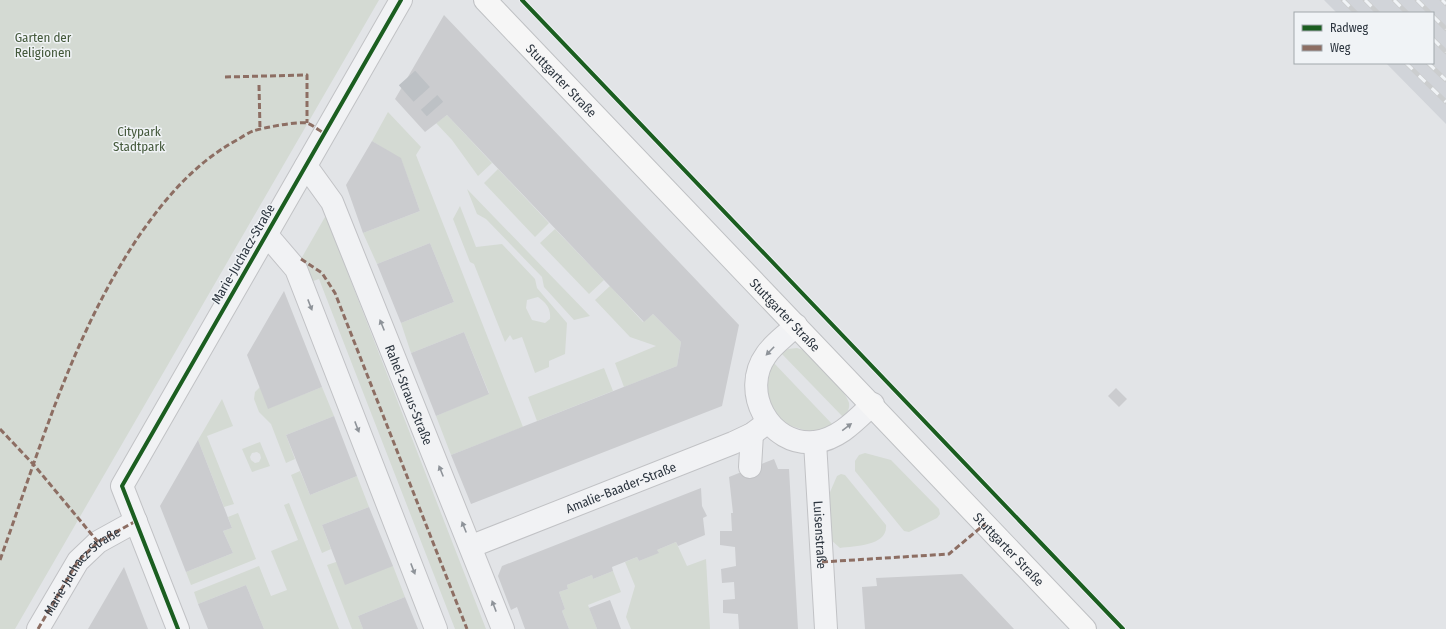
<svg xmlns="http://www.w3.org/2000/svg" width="1446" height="629" font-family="'Fira Sans Condensed',sans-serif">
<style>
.built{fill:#d1d4d9}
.green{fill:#d4dad3;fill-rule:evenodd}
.building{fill:#cbcccf}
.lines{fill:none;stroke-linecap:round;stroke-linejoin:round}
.minor-tunnel{stroke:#bdc1c5;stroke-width:22;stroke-dasharray:22 11;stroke-linecap:butt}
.minor-casing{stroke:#c1c2c5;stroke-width:24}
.major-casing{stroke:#bfc1c4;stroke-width:24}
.minor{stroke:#f1f2f4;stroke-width:22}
.major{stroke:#f6f6f6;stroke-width:22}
.rail-casing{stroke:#cbcdce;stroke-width:4.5}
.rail{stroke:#f0f3f6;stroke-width:3;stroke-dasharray:9;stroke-linecap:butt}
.quiet{stroke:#8d6e63;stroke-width:3;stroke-dasharray:6 3;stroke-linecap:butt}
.cycleway-casing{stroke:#f0f3f6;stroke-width:6}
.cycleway{stroke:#1b5e20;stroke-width:4}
.oneway{fill:#8e9399}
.labels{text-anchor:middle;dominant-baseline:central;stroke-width:3;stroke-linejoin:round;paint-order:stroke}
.park-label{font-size:13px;fill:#43583a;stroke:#f0f3f6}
.street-label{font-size:13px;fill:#2b343e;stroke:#f0f3f6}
</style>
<rect width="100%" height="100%" fill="#e2e4e7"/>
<path class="built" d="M1324,0h122v124l-60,-61h47v-50h-96z"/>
<path class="green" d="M0,0h379l-364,629h-15z
M388,112l33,35 -5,8 107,272 -72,28 -15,-39 53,-23 -25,-61 -53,21 -10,-30 53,-21 -24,-59 -53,21 -14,-31 57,-22 -19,-52 -29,-18z
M447,115l45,48 -14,13 -26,-36 -16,-17z
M498,169l51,54 -14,14 -51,-54z
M467,189l123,127 -16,4 -30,-33 -2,-10 -56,-58 -9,-5z
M460,206l16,41 26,-3 33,35 2,9 30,35 -2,31 -16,7v6l-14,6 -13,-36 -9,3 -3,-5 -5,7 -31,-78 -4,-2 -17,-43zM538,297c8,6 13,11 12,22l-5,4 -13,-3 -6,-12 1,-8z
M329,210l23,53 -5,8 139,358h-31l-136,-350 -9,3 -9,-23z
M555,229l49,51 -15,14 -49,-51z
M610,286l33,36 10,-8 28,28 -4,24 -53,21 -9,-24 41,-17 -26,-9 -35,-37z
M797,348l9,3c10,11 40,39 43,52 1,6 -2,10 -6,14l-62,-64 7,-4z
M773,362l60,63 -15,6h-11l-22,-7 -7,-7 -9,-15 -3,-26z
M604,368l9,23 -76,30 -9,-24z
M260,387l9,21 53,-21 12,29 -48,19 9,24 -9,4 -15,-39 -12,-12 -5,-13 1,-7z
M222,399l11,27 -26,10 27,68 -10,3 -26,-67z
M260,442l10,24 -18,6 -10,-23zM257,452l3,2 1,4 -2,4 -4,1 -4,-3 -1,-3 2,-4z
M865,453l26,7 48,49 1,5 -3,4 -28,14 -5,-1 -49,-60v-10l4,-6z
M300,471l10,24 47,-19 12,31 -47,18 9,24 -9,4 -31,-78z
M841,474l4,1 41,50c2,21 -31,21 -46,23l-9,-8 -4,-41 10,-23z
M289,503l50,126h-75l-18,-44 -48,19 -4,-12 65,-26 12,30 16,-6 -16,-39 27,-11 -14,-35z
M238,513l18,46 -65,26 -5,-13 47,-19 -10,-22 9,-3 -4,-11z
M676,542l11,24 19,-7 4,70h-79l-5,-12 9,-31 -10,-24 12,-5 2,4 19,-8 -1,-3z
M336,562l57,4 12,31 -47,19 5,13h-11l-25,-64z
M613,571l8,21 -33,13 9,24h-28l-7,-18 3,-2 -6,-17 9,-3 -1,-4 25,-10 1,4z"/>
<path class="building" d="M444,15l295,310 -17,81 -251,98 -20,-49 226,-89 4,-24 -28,-28 -9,8 -197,-207 -22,17 -30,-33z
M372,141l29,17 19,53 -57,22 -17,-48z
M430,243l24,59 -53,21 -24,-59z
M284,291l38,96 -54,22 -21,-54z
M464,332l25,62 -53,22 -25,-63z
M1116,388l11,11 -8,8 -11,-11z
M334,416l23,60 -47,19 -24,-60z
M198,440l34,88 -9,3 10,22 -47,19 -26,-66z
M774,459l4,10h11l9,160h-59l-1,-15 -15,-1v-13l12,-1 -1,-17 -12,1 -1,-14 15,-3 -1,-19 -15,-2v-14h12l-1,-18h2l-4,-36z
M701,488l1,18 5,10 -4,2 2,17 -27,11 -2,-4 -19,8 2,3 -20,8 -2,-4 -25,10 1,4 -20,8 -1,-4 -25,10 1,4 -9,3 6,17 -3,2 7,18h-44l-8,-22 -6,3 -13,-34 4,-10z
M369,507l24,59 -48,19 -23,-60z
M124,567l24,62h-60z
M962,574l52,55h-149l-3,-42 15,-1 -1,-8z
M246,585l18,44h-56l-10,-25z
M405,597l13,32h-55l-5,-13z
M610,600l11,29h-24l-8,-21z"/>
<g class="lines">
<path class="minor-tunnel" d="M407,78l28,31"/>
<g class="minor-casing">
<g id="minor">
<path id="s1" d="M306,166l26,36 171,427"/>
<path d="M266,234l30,35 140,360"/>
<path d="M796,325c-9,10 -23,19 -30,30 -26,36 3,92 49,87 24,-3 41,-22 58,-38"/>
<path id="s2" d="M815,442l11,187"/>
<path d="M750,467l2,-33"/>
<path id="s3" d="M472,546l261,-103 19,-9 16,-12"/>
<path d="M38,629l40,-68 20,-19 38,-21"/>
<path d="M178,629l-56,-143 279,-486"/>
</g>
</g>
<g class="major-casing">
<g id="major">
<path id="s4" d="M485,0l600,629"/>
</g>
</g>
<use href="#minor" class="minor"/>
<use href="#major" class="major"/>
<g class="rail-casing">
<path id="rail" d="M1343,0l13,13
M1365,0l13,13
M1394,0l13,13
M1417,0l13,13
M1442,0l4,4
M1433,16l13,13
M1433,39l13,13
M1406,63l40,39
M1428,63l18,17"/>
</g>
<use href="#rail" class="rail"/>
<g class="quiet">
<path d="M225,77l82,-2v48"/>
<path d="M259,85l1,44"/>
<path d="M301,259l21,14 13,20 132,336"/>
<path d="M0,429l34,36 64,77"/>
<path d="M0,560c40,-111 72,-225 139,-324 27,-39 56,-73 98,-96 5,-3 11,-7 16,-9 9,-3 45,-10 54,-8 6,2 13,8 18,11"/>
<path d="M822,562l127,-8 36,-30"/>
<path id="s5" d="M38,629l40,-68 20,-19 38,-21"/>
</g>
<g class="cycleway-casing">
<path id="cycleway" d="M522,0l601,629
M178,629l-56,-143 279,-486"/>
</g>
<use href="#cycleway" class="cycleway"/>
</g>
<defs><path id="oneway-solid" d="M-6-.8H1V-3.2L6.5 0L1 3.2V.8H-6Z"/></defs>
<g class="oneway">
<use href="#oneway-solid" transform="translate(310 305) rotate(69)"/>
<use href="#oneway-solid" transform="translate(382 325) rotate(-112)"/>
<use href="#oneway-solid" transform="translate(770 351) rotate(134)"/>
<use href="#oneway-solid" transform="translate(357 427) rotate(69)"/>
<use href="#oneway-solid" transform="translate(847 427) rotate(-37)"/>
<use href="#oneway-solid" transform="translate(441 471) rotate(-112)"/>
<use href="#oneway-solid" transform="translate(464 527) rotate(-112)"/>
<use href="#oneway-solid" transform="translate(413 569) rotate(69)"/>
<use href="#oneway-solid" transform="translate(494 606) rotate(-111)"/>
</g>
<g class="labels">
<g class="park-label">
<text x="43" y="37">Garten der<tspan x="43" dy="15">Religionen</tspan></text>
<text x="139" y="131">Citypark<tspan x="139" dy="15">Stadtpark</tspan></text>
</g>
<g class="street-label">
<text stroke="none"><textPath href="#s4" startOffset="111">Stuttgarter Straße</textPath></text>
<text transform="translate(243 254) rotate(-60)">Marie-Juchacz-Straße</text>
<text stroke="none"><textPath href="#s4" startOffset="435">Stuttgarter Straße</textPath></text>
<text stroke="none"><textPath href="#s1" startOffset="252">Rahel-Straus-Straße</textPath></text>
<text stroke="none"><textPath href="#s3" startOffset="160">Amalie-Baader-Straße</textPath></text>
<text stroke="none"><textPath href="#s2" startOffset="93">Luisenstraße</textPath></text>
<text stroke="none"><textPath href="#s4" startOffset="759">Stuttgarter Straße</textPath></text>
<text stroke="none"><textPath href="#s5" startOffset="74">Marie-Juchacz-Straße</textPath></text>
</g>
</g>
<rect x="1294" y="12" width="140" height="52" fill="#f0f3f6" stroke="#a1a7ac"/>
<rect x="1302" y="25" width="20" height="6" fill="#1b5e20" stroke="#a1a7ac"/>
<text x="1330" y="32" font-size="12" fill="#2b343e">Radweg</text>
<rect x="1302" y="45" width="20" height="6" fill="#8d6e63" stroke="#a1a7ac"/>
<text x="1330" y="52" font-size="12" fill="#2b343e">Weg</text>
</svg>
